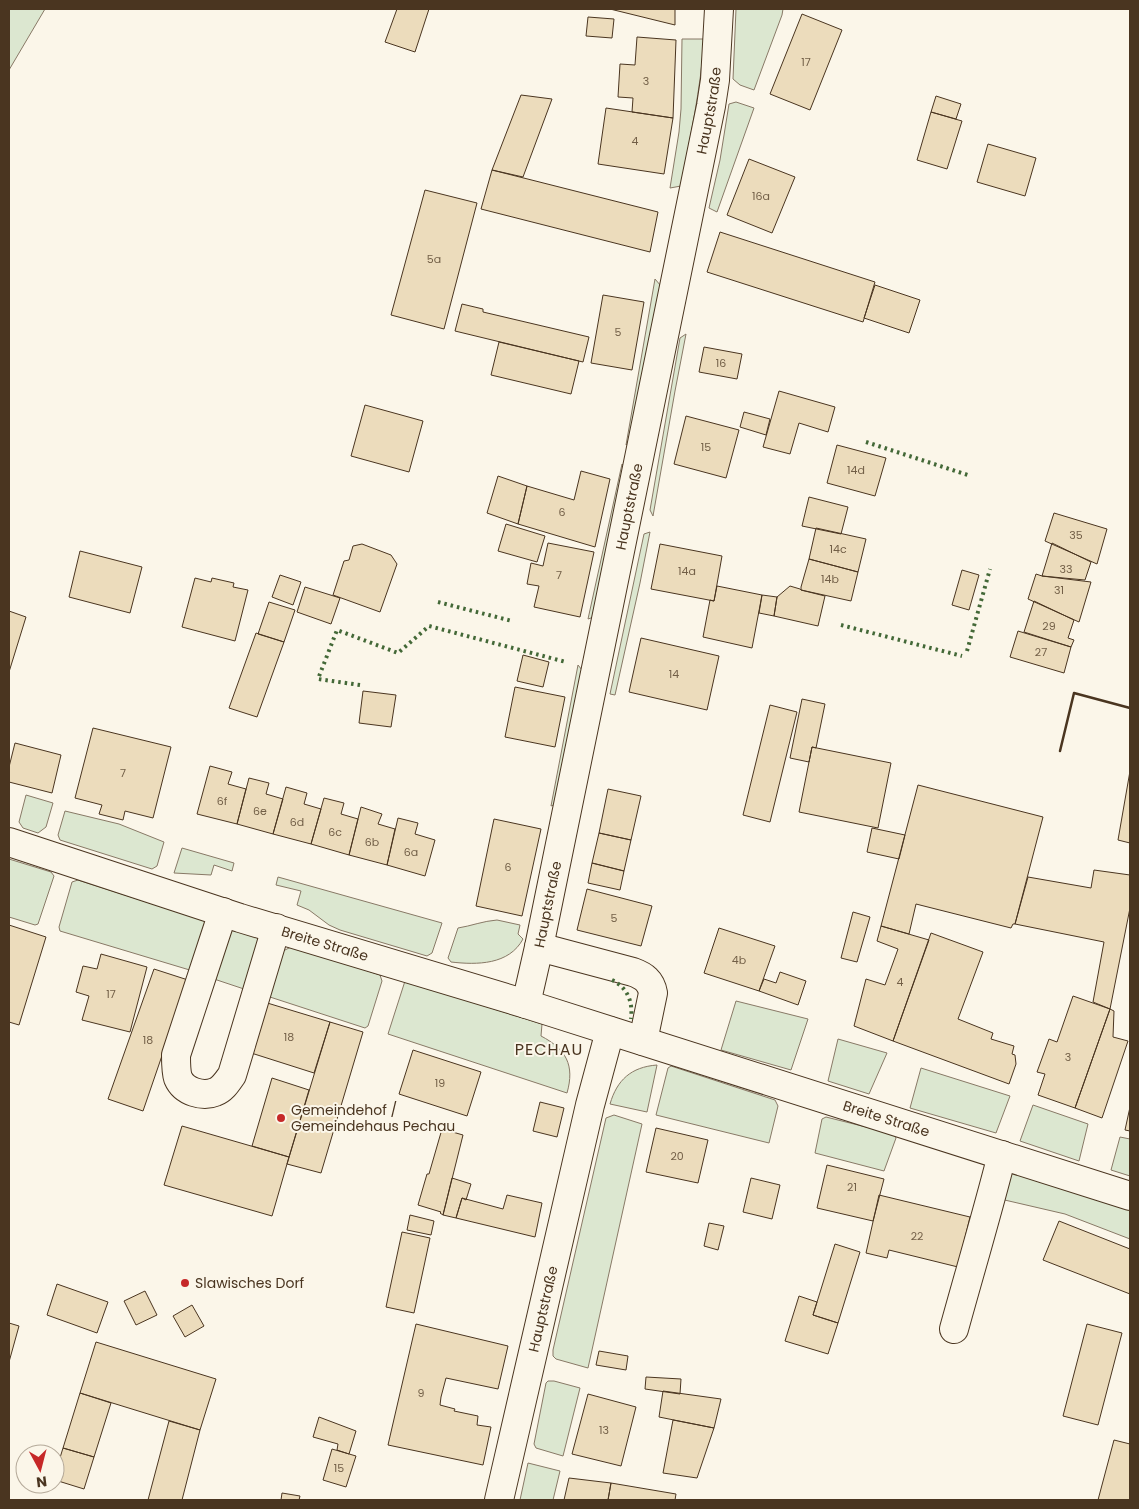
<svg xmlns="http://www.w3.org/2000/svg" width="1139" height="1509" font-family="Poppins,sans-serif">
<style>
.green{fill:#dce7d0;stroke:#887966}
.building{fill:#ecdcbc;stroke:#4a3520}
.lines{fill:none;stroke-linecap:round;stroke-linejoin:round}
.minor-casing{stroke:#4a3520;stroke-width:30}
.minor{stroke:#fbf6e9;stroke-width:28}
.hedge{stroke:#436837;stroke-width:4;stroke-dasharray:2.5 4;stroke-linecap:butt}
.wall{stroke:#4a3520;stroke-width:2.5}
.poi-dot{fill:#c62828;stroke:#fbf6e9;stroke-width:2}
.labels{text-anchor:middle;dominant-baseline:central;stroke-width:4;stroke-linejoin:round;paint-order:stroke}
.number-label{font-size:11px;fill:#725f47}
.street-label{font-size:14px;fill:#4a3520;stroke:#fbf6e9}
.poi-label{font-size:14px;fill:#4a3520;stroke:#fbf6e9;text-anchor:start}
.quarter-label{font-size:16px;letter-spacing:1px;fill:#4a3520;stroke:#fbf6e9}
</style>
<rect width="100%" height="100%" fill="#fbf6e9"/>
<path class="green" d="M9,9h36l-36,61z
M736,9h47l-1,6 -28,75 -14,-5 -7,-6z
M682,39h22c-3,50 -14,98 -23,147l-11,2 9,-56 2,-23z
M736,102l18,6 -37,104 -8,-4 11,-48 9,-56z
M655,279l6,7 -31,156 -4,3z
M686,334l-11,57 -22,125 -3,-6 30,-172z
M622,464l3,3 -31,150 -6,2z
M650,532l-10,51 -25,112 -5,-1 34,-160z
M578,665l4,5 -26,134 -5,2z
M26,795l27,8 -7,24 -8,6 -15,-5 -4,-6z
M65,811l54,13 45,18 -7,24 -5,3 -92,-29 -2,-5z
M182,848l52,15 -2,8 -18,-6 -3,10 -37,-2z
M9,859l42,13 3,4 -16,48 -3,1 -26,-8z
M278,877l164,46 -10,30 -5,3 -87,-26 -11,-5 -20,-15 -12,-5 4,-14 -25,-6z
M78,880l128,41 -13,50 -133,-40 -1,-4 13,-45z
M497,920l23,5 -2,9 5,5c-14,26 -46,26 -72,23l-3,-4 10,-30c13,-2 25,-7 39,-8z
M232,929l26,6 5,9 -16,46 -36,-12z
M293,946l87,29 2,6 -14,45 -3,2 -95,-31 -1,-4 14,-42z
M405,981l137,43 -1,12c25,13 34,29 26,57l-179,-59z
M736,1001l72,18 -17,51 -70,-20z
M838,1039l49,14 -18,41 -41,-13z
M657,1065l-10,47 -37,-8c7,-24 21,-37 47,-39z
M671,1066l104,34 3,6 -9,37 -113,-28 12,-47z
M921,1068l89,28 -14,37 -86,-25z
M1033,1105l55,19 -9,37 -59,-20z
M614,1115l28,9 -54,244 -32,-9 -3,-3v-6l53,-232z
M826,1117l68,17 2,4 -12,33 -69,-18 7,-34z
M1120,1137l10,2v37l-19,-6z
M1005,1169l125,39v31l-65,-25 -69,-16z
M548,1381h6l26,7 -17,68 -27,-8 -2,-4 12,-61z
M528,1463l32,8 -7,29h-33z"/>
<path class="building" d="M397,9h32l-14,43 -30,-10z
M610,9h65v16z
M802,14l40,16 -32,80 -40,-16z
M588,17l26,2 -2,19 -26,-2z
M637,37l39,3 -3,78 -41,-6 1,-14 -15,-1 2,-33 15,1z
M521,95l31,4 -29,78 -31,-7z
M936,96l25,8 -5,15 -25,-7z
M606,108l67,10 -9,56 -66,-10z
M931,112l31,9 -15,48 -30,-9z
M988,144l48,14 -11,38 -48,-14z
M749,159l46,18 -23,56 -45,-18z
M492,170l166,42 -8,40 -169,-43z
M425,190l52,13 -33,126 -53,-14z
M720,232l155,50 -12,40 -156,-50z
M875,285l45,15 -11,33 -45,-15z
M603,295l41,7 -12,68 -41,-7z
M462,304l21,5v3l106,25 -6,25 -128,-31z
M499,342l80,19 -8,33 -80,-19z
M704,347l38,7 -5,25 -38,-7z
M779,391l56,16 -7,25 -29,-9 -9,31 -27,-7z
M365,405l58,16 -14,51 -58,-16z
M744,412l26,7 -4,16 -26,-8z
M686,416l53,14 -13,48 -52,-14z
M837,445l49,13 -11,38 -48,-13z
M581,471l29,8 -15,68 -77,-23 9,-38 47,14z
M498,476l29,10 -9,38 -31,-11z
M809,497l39,10 -7,27 -39,-8z
M1054,513l53,16 -10,35 -52,-23z
M506,524l39,12 -8,26 -39,-11z
M816,528l50,11 -8,33 -49,-13z
M548,543l46,9 -14,65 -46,-10 5,-21 -12,-2 4,-21 12,3z
M1052,543l39,19 -6,18 -43,-4z
M362,544l29,11 6,9 -17,48 -47,-17 11,-34 5,-1 4,-14z
M660,544l62,12 -8,45 -63,-12z
M80,551l62,16 -12,46 -61,-16z
M809,559l49,13 -7,29 -50,-11v-3z
M962,570l17,5 -10,35 -17,-5z
M1036,574l6,2 49,6 -12,40 -51,-23z
M280,575l21,7 -8,23 -21,-8z
M195,578l16,4 1,-4 22,5 -1,4 15,3 -13,51 -53,-14z
M717,586l45,9 -10,53 -49,-11 7,-37 4,1z
M790,586l10,3 1,1 24,6 -7,30 -44,-10 3,-19z
M305,587l35,11 -9,26 -34,-12z
M762,595l15,2 -3,19 -15,-3z
M1034,601l40,19 -6,18 6,2 -3,7 -47,-15z
M269,602l26,8 -11,32 -26,-8z
M9,611l17,6 -17,55z
M1018,631l53,16 -7,26 -54,-16z
M256,633l28,9 -27,75 -28,-9z
M641,638l78,18 -12,54 -78,-18z
M523,655l26,7 -6,25 -26,-6z
M515,687l50,10 -10,50 -50,-10z
M363,691l33,4 -5,32 -32,-4z
M802,699l23,5 -9,44 -4,-1 -3,15 -19,-4z
M770,705l27,7 -27,110 -27,-7z
M93,728l78,19 -18,71 -28,-7 -2,9 -24,-6 3,-9 -27,-7z
M15,743l46,12 -9,38 -43,-11v-15z
M812,747l79,16 -13,65 -79,-16z
M210,766l22,6 -4,12 18,5 -9,35 -40,-10z
M1130,771v72l-12,-3z
M249,778l20,5 -3,11 17,5 -10,35 -36,-10z
M918,785l125,32 -28,107h-2l-2,4 -95,-24 -7,30 -28,-8z
M286,787l21,6 -3,11 17,5 -10,35 -38,-10z
M608,789l33,7 -10,44 -32,-7z
M324,798l20,5 -3,11 17,5 -9,36 -38,-11z
M361,807l21,7 -4,10 17,5 -8,36 -38,-10z
M398,818l20,5 -3,11 20,6 -10,36 -38,-11z
M494,819l47,10 -19,87 -46,-10z
M872,828l33,7 -6,24 -32,-7z
M599,833l32,7 -7,31 -32,-8z
M592,863l32,8 -4,19 -32,-7z
M1094,870l36,5v33l-20,101 -17,-7 11,-60 -89,-18 13,-47 63,11z
M587,889l65,17 -11,40 -64,-16z
M853,912l17,5 -13,45 -16,-4z
M9,925l37,12 -27,88 -10,-3z
M881,926l48,14 -36,101 -39,-15 12,-47 19,6 13,-36 -21,-8z
M719,928l56,18 -16,45 -55,-18z
M931,933l52,19 -25,67 35,14 -2,6 23,7 -2,8 3,1 1,9 -7,20 -116,-43z
M101,954l46,13 -17,65 -48,-12 7,-24 -13,-4 7,-26 14,3z
M154,969l34,11 -45,131 -35,-12z
M780,972l26,9 -8,24 -39,-14 5,-12 12,4z
M1073,996l37,13 -35,99 -37,-13 7,-21 -8,-2 12,-33 8,3z
M264,1002l66,20 -16,51 -66,-21z
M1110,1009l4,2 -1,26 15,4 -26,77 -27,-10z
M330,1022l33,10 -42,141 -34,-9z
M413,1050l68,22 -14,44 -68,-22z
M272,1078l37,12 -20,67 -37,-11z
M540,1102l24,6 -7,29 -24,-6z
M1130,1107v24l-5,-1z
M182,1126l107,31 -17,59 -108,-31z
M656,1128l52,12 -10,43 -52,-11z
M442,1129l21,6 -20,80 -3,-2 1,-1 -23,-7 9,-31h2z
M827,1165l57,14 -11,42 -56,-13z
M452,1178l19,6 -5,16 -4,-2 -6,20 -13,-3z
M751,1178l29,7 -8,34 -29,-7z
M507,1195l35,8 -7,34 -79,-19 6,-20 41,11z
M879,1195l91,22 -12,50 -69,-17 -2,8 -21,-5z
M410,1215l24,6 -3,14 -24,-5z
M1059,1221l71,28v45l-87,-34z
M709,1223l15,3 -6,24 -14,-4z
M402,1232l28,6 -16,75 -28,-6z
M835,1244l25,8 -22,71 -25,-8z
M57,1284l51,18 -11,31 -50,-18z
M145,1291l12,24 -21,10 -12,-24z
M799,1296l18,6 -4,13 25,8 -10,31 -43,-13z
M192,1305l12,21 -19,11 -12,-21z
M9,1323l10,3 -10,36z
M416,1324l92,22 -10,43 -52,-11 -5,19 -1,8 15,4 -1,2 24,5 -1,9 14,2 -8,38 -95,-20z
M1087,1324l35,9 -24,92 -35,-9z
M96,1342l120,37 -16,51 -120,-37z
M599,1351l29,5 -2,14 -30,-5z
M646,1377l35,2 -1,15 -35,-5z
M663,1391l58,8 -7,29 -55,-11z
M80,1393l31,10 -17,54 -31,-9z
M588,1394l48,13 -15,59 -49,-12z
M319,1417l37,14 -7,23 -12,-4 1,-6 -25,-7z
M673,1420l41,8 -17,50 -34,-5z
M169,1421l31,9 -18,70h-34z
M1114,1440l16,4v56h-32z
M63,1448l31,9 -10,32 -29,-9v-6z
M332,1449l24,7 -10,31 -23,-7z
M569,1478l42,5 -3,17h-44z
M611,1483l65,11 -1,6h-67z
M282,1493l18,3 -1,4h-18z"/>
<g class="lines">
<g class="minor-casing">
<g id="minor">
<path id="s1" d="M9,842l231,76 286,86 604,192"/>
<path d="M223,912l-47,143c0,7 0,17 2,23 6,14 25,19 37,14 8,-3 12,-10 17,-17l44,-147"/>
<path d="M539,947l94,25c11,4 18,9 20,21l-10,48"/>
<path id="s2" d="M526,1004l13,-57 172,-841 4,-26 4,-71"/>
<path d="M954,1329c16,-58 33,-115 48,-174"/>
<path id="s3" d="M499,1500l91,-395 20,-74"/>
</g>
</g>
<use href="#minor" class="minor"/>
<path class="hedge" d="M866,442l102,33
M438,602l74,19
M841,625l121,31
M967,651l23,-82
M360,685l-42,-6 19,-49 61,23 31,-27 137,36
M612,980c16,8 21,22 19,39"/>
<path class="wall" d="M1060,751l14,-58 56,15"/>
</g>
<g class="poi-dot">
<circle cx="281" cy="1118" r="5"/>
<circle cx="185" cy="1283" r="5"/>
</g>
<g class="labels">
<g class="number-label">
<text x="806" y="62">17</text>
<text x="646" y="81">3</text>
<text x="635" y="141">4</text>
<text x="761" y="196">16a</text>
<text x="434" y="259">5a</text>
<text x="618" y="332">5</text>
<text x="721" y="363">16</text>
<text x="706" y="447">15</text>
<text x="856" y="470">14d</text>
<text x="562" y="512">6</text>
<text x="1076" y="535">35</text>
<text x="838" y="549">14c</text>
<text x="1066" y="569">33</text>
<text x="687" y="571">14a</text>
<text x="559" y="575">7</text>
<text x="830" y="579">14b</text>
<text x="1059" y="590">31</text>
<text x="1049" y="626">29</text>
<text x="1041" y="652">27</text>
<text x="674" y="674">14</text>
<text x="123" y="773">7</text>
<text x="222" y="801">6f</text>
<text x="260" y="811">6e</text>
<text x="297" y="822">6d</text>
<text x="335" y="832">6c</text>
<text x="372" y="842">6b</text>
<text x="411" y="852">6a</text>
<text x="508" y="867">6</text>
<text x="614" y="918">5</text>
<text x="739" y="960">4b</text>
<text x="900" y="982">4</text>
<text x="111" y="994">17</text>
<text x="289" y="1037">18</text>
<text x="148" y="1040">18</text>
<text x="1068" y="1057">3</text>
<text x="440" y="1083">19</text>
<text x="677" y="1156">20</text>
<text x="852" y="1187">21</text>
<text x="917" y="1236">22</text>
<text x="421" y="1393">9</text>
<text x="604" y="1430">13</text>
<text x="339" y="1468">15</text>
</g>
<g class="street-label">
<text stroke="none"><textPath href="#s2" startOffset="912">Hauptstraße</textPath></text>
<text stroke="none"><textPath href="#s2" startOffset="508">Hauptstraße</textPath></text>
<text stroke="none"><textPath href="#s2" startOffset="102">Hauptstraße</textPath></text>
<text stroke="none"><textPath href="#s1" startOffset="332">Breite Straße</textPath></text>
<text stroke="none"><textPath href="#s1" startOffset="920">Breite Straße</textPath></text>
<text stroke="none"><textPath href="#s3" startOffset="196">Hauptstraße</textPath></text>
</g>
<g class="poi-label">
<text x="291" y="1110">Gemeindehof /<tspan x="291" dy="16">Gemeindehaus Pechau</tspan></text>
<text x="195" y="1283">Slawisches Dorf</text>
</g>
<g class="quarter-label">
<text x="549" y="1049">PECHAU</text>
</g>
</g>
<rect width="1139" height="1509" fill="none" stroke="#4a3520" stroke-width="20"/>
<g transform="translate(40 1469) rotate(173)"><circle r="24" fill="#fbf6e9" stroke="#b4a999"/>
<path d="M0-4L9 19L0 12L-9 19Z" fill="#c62828"/>
<text y="-8" font-size="14" font-weight="bold" text-anchor="middle" fill="#4a3520">N</text>
</g>
</svg>
